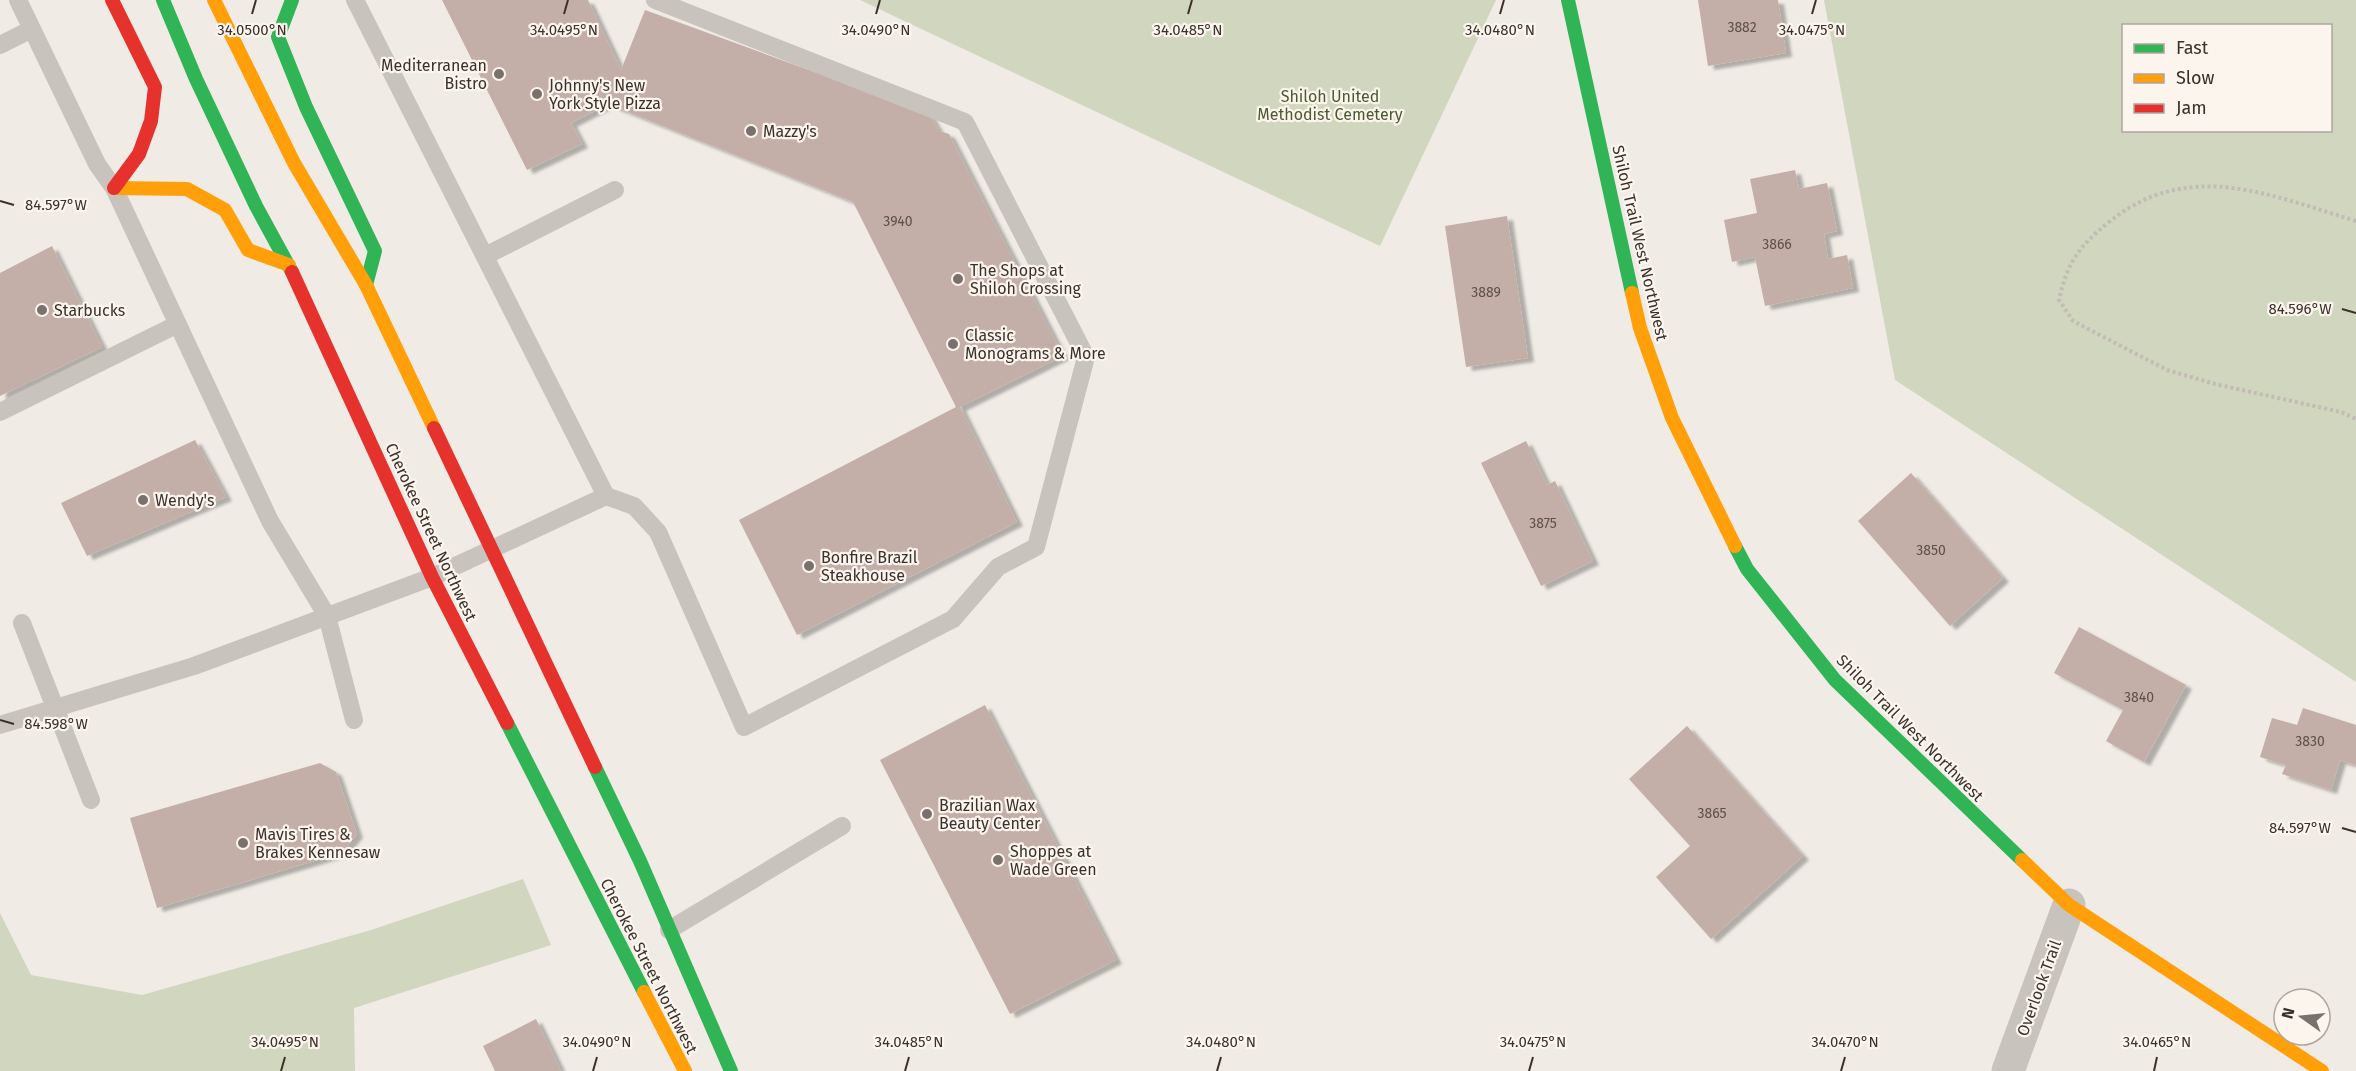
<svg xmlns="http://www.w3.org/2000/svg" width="2356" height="1071" font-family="'Fira Sans',sans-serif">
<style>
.green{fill:#d1d6bf;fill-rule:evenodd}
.building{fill:#c3afa7;filter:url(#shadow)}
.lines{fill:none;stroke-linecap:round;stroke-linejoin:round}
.path{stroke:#c2bbb6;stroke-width:4;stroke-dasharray:3 3;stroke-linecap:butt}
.lane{stroke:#c9c3be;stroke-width:18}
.street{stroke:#c9c3be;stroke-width:33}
.fast{stroke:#30b455;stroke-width:14}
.slow{stroke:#ff9f0a;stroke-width:14}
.jam{stroke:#e5322d;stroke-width:14}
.ticks{fill:none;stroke:#3b302b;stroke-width:2}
.poi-dot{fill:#7a716c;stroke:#fbf5ee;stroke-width:2}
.labels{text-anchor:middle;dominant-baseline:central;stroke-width:4.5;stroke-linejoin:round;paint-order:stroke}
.number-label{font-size:14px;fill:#5d504a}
.poi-label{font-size:16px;fill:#3b302b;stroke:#fbf5ee;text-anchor:start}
.park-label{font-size:16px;fill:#4a5a2e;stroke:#fbf5ee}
.street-label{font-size:16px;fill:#3b302b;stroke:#fbf5ee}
.ticks-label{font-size:15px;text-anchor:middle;fill:#3b302b;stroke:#fbf5ee;stroke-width:4.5;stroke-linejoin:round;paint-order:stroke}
</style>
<defs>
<filter id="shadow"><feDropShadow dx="6" dy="4" stdDeviation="1.5" flood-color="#0004"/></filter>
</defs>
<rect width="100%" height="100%" fill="#f0ebe5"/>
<path class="green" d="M860,0h636l-116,246z
M1824,0h532v682l-461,-302zM2124,26h206v104h-206z
M523,879l28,66 -197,63 1,63h-355v-158l31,62 111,20 229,-65z"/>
<path class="building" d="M442,0h146l33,70 24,-60 284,104 10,17 10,3 114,222 -103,51 57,115 -220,113 -58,-115 217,-113 -103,-205 -245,-98 -37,19 11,21 -55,26z
M1698,0h80l8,53 -78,13z
M1795,170l4,19 28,-6 10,48 -13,3 4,25 19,-4 6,33 -88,18 -10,-49 -23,5 -8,-42 33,-7 -7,-34z
M1507,216l21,142 -62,9 -21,-141z
M52,246l50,101 -102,49v-123z
M195,440l31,57 -139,59 -26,-53z
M1526,441l21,44 8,-4 38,80 -52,25 -60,-123z
M1911,473l92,105 -53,48 -92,-105z
M2079,627l107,58 -42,77 -38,-21 17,-31 -69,-37z
M985,705l131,255 -106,54 -130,-254z
M2303,708l53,17v40l-16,-5 -9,30 -49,-16 4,-9 -26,-8 12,-39 25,7z
M1687,726l116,130 -92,83 -55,-62 34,-31 -61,-67z
M320,763l16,9 21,62 -16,19 -184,55 -27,-90z
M536,1019l25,52h-66l-12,-25z"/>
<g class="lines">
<path class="path" d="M2356,221c-86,-26 -168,-63 -247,1 -30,24 -42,41 -50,78l14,21 94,49 48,14 126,28 15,7"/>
<path class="lane" d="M18,0l79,164 17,24 156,333 57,95 27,104
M355,0l251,496 28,10 24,26 86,195 209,-108 45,-52 38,-20 50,-190 -121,-235 -310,-122
M0,45l32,-16
M485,256l130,-66
M0,412l178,-88
M22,623l69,177
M0,725l194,-59 238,-89 174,-81
M669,930l173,-104"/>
<path class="street" d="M2008,1071l61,-166"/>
<path class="fast" d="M163,0l33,79 60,127 36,66
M292,0l-14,37 28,70 69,144 -9,34
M1568,0l64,293
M1735,546l12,23 88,111 187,180
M507,723l137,269
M595,767l45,94 91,210"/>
<path class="slow" d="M214,0l80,163 72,122 68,143
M114,188l73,1 38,21 23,40 41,15
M1632,293l8,35 32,90 63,128
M2022,860l47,45 253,166
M644,992l41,79"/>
<path class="jam" d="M112,0l43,87 -4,34 -12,33 -25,34
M292,272l140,305 75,146
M434,428l161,339"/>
</g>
<path class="ticks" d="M252,14l4,-14M564,14l4,-14M876,14l4,-14M1188,14l4,-14M1500,14l4,-14M1812,14l4,-14M0,201l14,4M2342,309l14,4M0,720l14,4M2342,828l14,4M281,1071l4,-14M593,1071l4,-14M905,1071l4,-14M1217,1071l4,-14M1529,1071l4,-14M1841,1071l4,-14M2154,1071l3,-14"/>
<g class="poi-dot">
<circle cx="499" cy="74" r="6"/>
<circle cx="537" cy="94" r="6"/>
<circle cx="751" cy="131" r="6"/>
<circle cx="958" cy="279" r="6"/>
<circle cx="42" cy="310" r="6"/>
<circle cx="953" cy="344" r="6"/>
<circle cx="143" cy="500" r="6"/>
<circle cx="809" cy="566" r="6"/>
<circle cx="927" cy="814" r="6"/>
<circle cx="243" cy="843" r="6"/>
<circle cx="998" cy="860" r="6"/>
</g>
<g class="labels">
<g class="number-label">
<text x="1742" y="27">3882</text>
<text x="898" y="221">3940</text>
<text x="1777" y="244">3866</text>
<text x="1486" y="292">3889</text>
<text x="1543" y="523">3875</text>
<text x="1931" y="550">3850</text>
<text x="2139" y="697">3840</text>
<text x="2310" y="741">3830</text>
<text x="1712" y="813">3865</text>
</g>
<g class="poi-label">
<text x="487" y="65" text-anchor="end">Mediterranean<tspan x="487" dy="18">Bistro</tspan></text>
<text x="549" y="85">Johnny's New<tspan x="549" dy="18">York Style Pizza</tspan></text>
<text x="763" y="131">Mazzy's</text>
<text x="970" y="270">The Shops at<tspan x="970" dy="18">Shiloh Crossing</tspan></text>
<text x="54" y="310">Starbucks</text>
<text x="965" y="335">Classic<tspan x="965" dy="18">Monograms &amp; More</tspan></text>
<text x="155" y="500">Wendy's</text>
<text x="821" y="557">Bonfire Brazil<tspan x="821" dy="18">Steakhouse</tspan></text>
<text x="939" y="805">Brazilian Wax<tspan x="939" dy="18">Beauty Center</tspan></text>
<text x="255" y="834">Mavis Tires &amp;<tspan x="255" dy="18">Brakes Kennesaw</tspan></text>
<text x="1010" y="851">Shoppes at<tspan x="1010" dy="18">Wade Green</tspan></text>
</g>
<g class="park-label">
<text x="1330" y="96">Shiloh United<tspan x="1330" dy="18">Methodist Cemetery</tspan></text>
</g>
<g class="street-label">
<text transform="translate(1640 243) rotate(77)">Shiloh Trail West Northwest</text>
<text transform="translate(431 532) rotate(65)">Cherokee Street Northwest</text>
<text transform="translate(1910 728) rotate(45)">Shiloh Trail West Northwest</text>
<text transform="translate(649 966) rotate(63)">Cherokee Street Northwest</text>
<text transform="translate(2039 988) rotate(-70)">Overlook Trail</text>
</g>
</g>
<g class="ticks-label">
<text x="564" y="35">34.0495°N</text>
<text x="876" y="35">34.0490°N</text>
<text x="1188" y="35">34.0485°N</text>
<text x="1500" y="35">34.0480°N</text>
<text x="1812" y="35">34.0475°N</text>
<text x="252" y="35">34.0500°N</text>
<text x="56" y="210">84.597°W</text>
<text x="2300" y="314">84.596°W</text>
<text x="56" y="729">84.598°W</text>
<text x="2300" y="833">84.597°W</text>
<text x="285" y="1047">34.0495°N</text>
<text x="597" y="1047">34.0490°N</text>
<text x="909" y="1047">34.0485°N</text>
<text x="1221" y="1047">34.0480°N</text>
<text x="1533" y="1047">34.0475°N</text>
<text x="1845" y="1047">34.0470°N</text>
<text x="2157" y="1047">34.0465°N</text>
</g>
<rect x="2122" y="24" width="210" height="108" fill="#fbf5ee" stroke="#aea6a0" stroke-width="1.5"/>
<rect x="2134" y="44" width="30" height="9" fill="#30b455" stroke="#aea6a0" stroke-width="1.5"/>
<text x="2176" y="54" font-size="18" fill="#3b302b">Fast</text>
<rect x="2134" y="74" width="30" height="9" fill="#ff9f0a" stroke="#aea6a0" stroke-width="1.5"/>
<text x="2176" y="84" font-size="18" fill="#3b302b">Slow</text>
<rect x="2134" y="104" width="30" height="9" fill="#e5322d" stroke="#aea6a0" stroke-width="1.5"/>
<text x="2176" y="114" font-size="18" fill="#3b302b">Jam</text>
<g transform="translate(2302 1017) rotate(285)"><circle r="28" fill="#fbf5ee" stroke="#aea6a0" stroke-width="1.5"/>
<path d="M0-4.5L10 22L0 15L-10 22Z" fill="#7a716c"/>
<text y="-9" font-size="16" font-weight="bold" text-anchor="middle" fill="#3b302b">N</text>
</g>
</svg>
